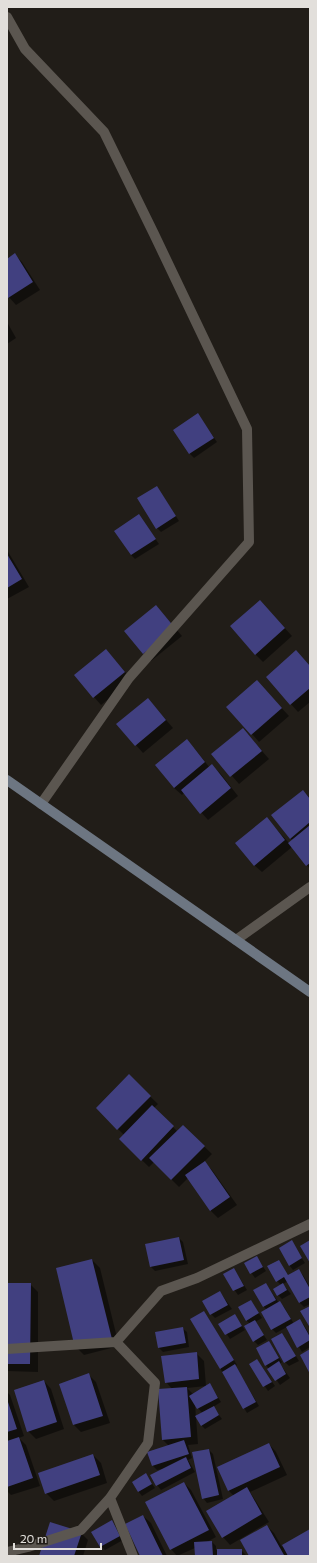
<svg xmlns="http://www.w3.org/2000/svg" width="317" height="1563" font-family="Commissioner,sans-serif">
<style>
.shadow{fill:#0007}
.building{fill:#414080}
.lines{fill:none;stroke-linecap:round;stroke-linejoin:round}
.street{stroke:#5b5650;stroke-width:10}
.secondary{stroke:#6d7682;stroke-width:10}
</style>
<rect width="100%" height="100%" fill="#211d18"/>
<path class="shadow" d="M15,255l7,7 18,28 -24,15 -9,-10v-35z
M7,322l9,16 -9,6z
M198,415l19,27 -23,16 -4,-4z
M157,487l22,34 -18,11 -4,-4z
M139,516l20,28 -24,15 -4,-4z
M7,550l22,37 -22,12z
M260,601l32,35 -29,26 -8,-8z
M156,606l26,30 -31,25 -25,-30z
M106,650l26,30 -31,25 -7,-8z
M310,666v36l-12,10 -31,-35z
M264,689l25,27 -30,26 -31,-35z
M148,699l25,29 -30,25 -26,-29z
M243,729l26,30 -30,25 -26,-30z
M194,748l16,20 2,-2 8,7 18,23 -30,24 -24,-27 -2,2 -8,-7z
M303,791l7,7v71l-18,-22 -30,25 -8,-7 12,-47 23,25 4,-3 -3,-2z
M129,1076l29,28 -4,4 24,24 5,-6 29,28 -8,8 8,8 25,35 -19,13 -7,-7 -23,-33 -9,9 -25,-25 -5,5 -29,-28 4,-4 -27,-27z
M179,1238l4,4 5,22 -33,7 -4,-4z
M291,1242l14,21 -12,7 -4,-5z
M257,1258l9,13 -11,7 -10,-14z
M92,1260l8,8 19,78 -35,9 -8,-8z
M278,1261l11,15 10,-5 4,4 7,12v17l-6,3 -4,-4 -12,-22 -5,3 8,10 -9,5 -4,-4 3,-10 -4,-4z
M234,1269l13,21 -9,5 -14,-20z
M7,1284h23l8,8v80l-31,-1z
M266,1284l13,19h1l4,4 10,17 6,-3 4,4 6,11v11l-8,5 -15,-25 -11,6 -4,-4 -5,-19 -4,-4z
M220,1292l12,17 -17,9 -4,-4z
M251,1301l11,17 -7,4 12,18 -9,5 -4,-4 -4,-17 -4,-4z
M204,1312l33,53 -2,1 24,40 -12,7 -27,-45z
M235,1316l10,14 -15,9 -10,-15z
M182,1328l5,4 2,15 -26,5 -4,-4 -3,-15z
M282,1334l17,27 -10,5 -4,-4z
M269,1342l13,20 -2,2 10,14 -10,7 -14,-20z
M196,1353l8,8 2,25 -19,2 6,6 17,-9 11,17 -8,5 9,12 -17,10 -4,-4 1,-12 -7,-9 3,40 -10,1 4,13 -4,2 7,12 -34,18 -4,-5 6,-16 -6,1 -4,-4 -4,-13 20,-7 -7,-7 10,-50 -6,-7z
M257,1360l18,26 -7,5 -18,-27z
M89,1375l7,7 14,41 -29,9 -7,-7z
M44,1381l7,8 13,40 -28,10 -8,-8z
M7,1392l3,3 14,41 -5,2 7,7 14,41 -29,9 -4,-4z
M269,1444l7,8 11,23 -37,17 19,30 -39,23 -7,-8 11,-41 -5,-5 -11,-23z
M209,1450l4,4 10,45 -16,4 -4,-5z
M93,1455l8,8 6,20 -53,18 -8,-8z
M146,1475l9,13 -13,8 -4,-5z
M184,1483l7,7 25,47 -11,6 7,-1 4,4v4h25l6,6h-51l-1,-8 -18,8 -6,-7z
M143,1516l8,7 16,33h-25z
M111,1522l12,18 -18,10 -4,-4z
M267,1526l7,7 8,14 28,-17v26h-60l-9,-15z
M81,1533l7,7 -5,16h-43z"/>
<path class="building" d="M15,253l18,29 -25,16 -1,-39z
M198,413l16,25 -25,16 -16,-24z
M157,486l19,30 -20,13 -19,-31z
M139,514l17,25 -25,16 -17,-24z
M7,554l15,25 -15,9z
M260,600l25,28 -30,27 -25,-29z
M156,605l19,23 -32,26 -19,-23z
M106,649l19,23 -32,26 -19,-23z
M296,650l14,16v22l-20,17 -24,-28z
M257,680l25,28 -31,27 -25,-28z
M148,698l18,22 -31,26 -19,-22z
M243,728l19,23 -32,26 -19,-23z
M187,739l18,23 -31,26 -19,-23z
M212,764l19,24 -31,26 -19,-24z
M303,790l7,9v23l-20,17 -19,-24z
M267,817l18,23 -31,26 -19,-23z
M310,825v38l-4,3 -18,-23z
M129,1074l22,22 -34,34 -21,-22z
M152,1105l22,21 -33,35 -22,-22z
M183,1125l22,21 -34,34 -22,-22z
M205,1161l25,36 -20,14 -25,-36z
M179,1237l5,23 -34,7 -5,-23z
M292,1240l10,18 -13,8 -10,-18z
M310,1240v23l-10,-17z
M257,1256l6,11 -13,7 -6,-11z
M92,1259l20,80 -37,9 -19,-80z
M279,1260l9,15 11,-6 11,20v8l-11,6 -15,-26 -8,5 -9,-16z
M234,1268l10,18 -11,5 -10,-17z
M7,1283h24l-1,81h-23z
M266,1283l10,17 -13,7 -10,-17z
M283,1283l4,7 -10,6 -4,-7z
M220,1291l8,14 -18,10 -8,-14z
M251,1300l8,13 -13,8 -8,-14z
M280,1301l11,18 -20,11 -10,-18z
M310,1306v19l-1,1 -9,-15z
M204,1311l30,49 -14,9 -30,-50z
M235,1314l7,12 -17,9 -7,-11z
M300,1319l10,18v3l-13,8 -11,-21z
M255,1320l9,15 -11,7 -9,-16z
M183,1327l3,16 -28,5 -3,-16z
M282,1333l14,23 -12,7 -13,-24z
M269,1341l10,17 -14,8 -9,-18z
M310,1349v25l-10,-19z
M197,1352l2,27 -34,4 -4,-27z
M257,1359l15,23 -9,5 -14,-23z
M279,1361l7,13 -11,7 -8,-12z
M235,1364l21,38 -13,7 -21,-37z
M89,1373l14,43 -30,9 -14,-41z
M44,1380l13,42 -30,10 -13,-42z
M210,1383l8,15 -21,11 -8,-13z
M187,1387l4,50 -29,3 -4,-51z
M7,1399l10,30 -10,3z
M214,1406l5,9 -18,11 -6,-10z
M19,1437l14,41 -26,9v-46z
M184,1440l5,14 -37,12 -5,-14z
M269,1443l11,24 -52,24 -11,-24z
M209,1449l10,46 -17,4 -10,-47z
M93,1454l7,21 -55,19 -7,-21z
M186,1457l5,11 -35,18 -6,-11z
M146,1473l6,11 -14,8 -6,-10z
M184,1482l25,48 -39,20 -25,-48z
M247,1487l15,27 -40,24 -16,-27z
M143,1515l20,41h-23l-15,-32z
M112,1520l8,16 -20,11 -9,-15z
M50,1522l32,10 -8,24h-35z
M267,1525l17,30 -35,1 -9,-16z
M310,1529v27h-22l-6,-11z
M212,1541l1,15h-18l-1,-14z
M217,1549h25v7h-25z"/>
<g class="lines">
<path class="street" d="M7,17l18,32 79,83 50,102 93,195 2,113 -120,136 -88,126
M236,940l74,-53
M7,1349l109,-7
M110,1498l23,58
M7,1552l21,-5 53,-17 29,-32 38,-55 7,-60 -39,-41 45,-51 36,-13 113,-54"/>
<path class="secondary" d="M7,780l303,212"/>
</g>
<rect width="317" height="1563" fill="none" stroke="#e2dfdb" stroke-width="16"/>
<path d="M14 1543v6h87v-6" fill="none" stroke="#e2dfdb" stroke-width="2"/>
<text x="20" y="1543" font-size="12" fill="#e2dfdb" stroke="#211d18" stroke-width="3" paint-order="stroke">20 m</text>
</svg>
